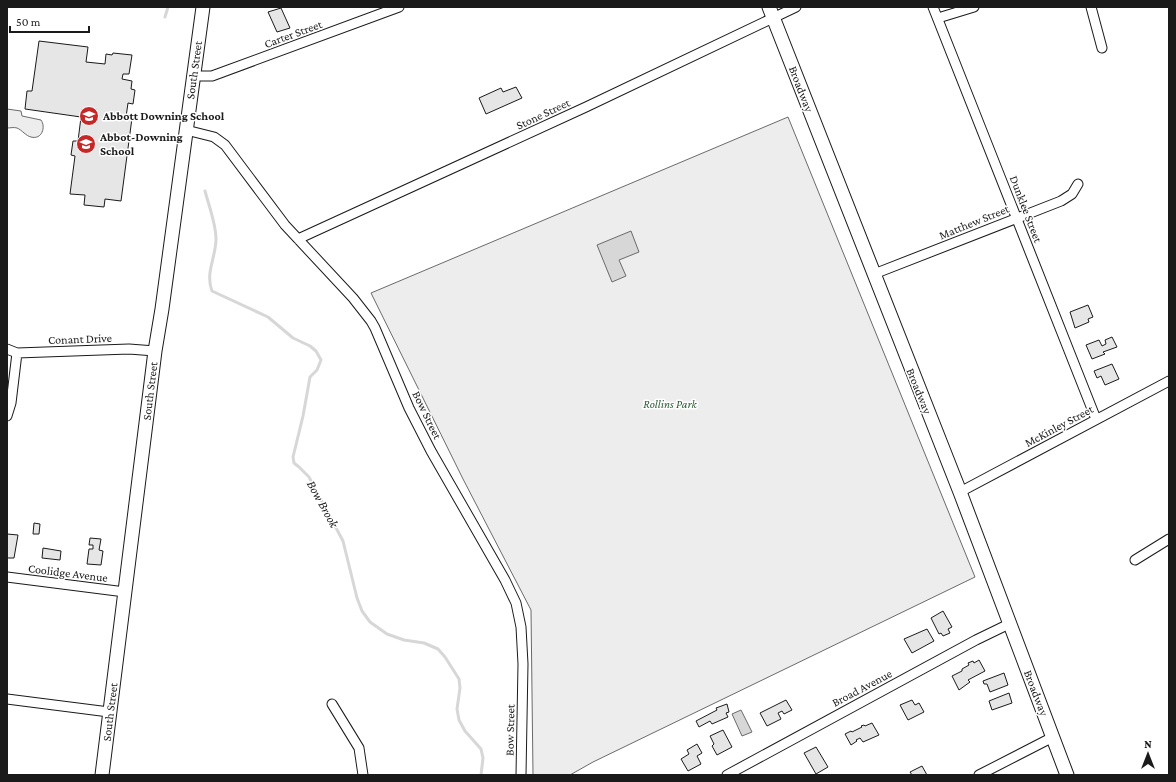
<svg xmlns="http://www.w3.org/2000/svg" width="1176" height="782" font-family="'Crimson Pro',serif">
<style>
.green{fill:#ededed;stroke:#6a6a6a}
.water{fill:#d7d7d7;stroke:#6a6a6a}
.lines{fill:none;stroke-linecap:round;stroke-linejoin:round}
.stream{stroke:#d7d7d7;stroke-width:3}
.building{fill:#e6e6e6;stroke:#1a1a1a}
.street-casing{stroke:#1a1a1a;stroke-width:11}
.secondary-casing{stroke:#1a1a1a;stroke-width:15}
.street{stroke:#fff;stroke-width:9}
.secondary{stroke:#fff;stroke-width:13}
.labels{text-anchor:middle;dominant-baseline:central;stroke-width:3;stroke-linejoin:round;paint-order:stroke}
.street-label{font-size:12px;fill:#1a1a1a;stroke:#fff}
.poi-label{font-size:12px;font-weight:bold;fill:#1a1a1a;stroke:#fff;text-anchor:start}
.park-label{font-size:12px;font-style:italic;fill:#2b5a34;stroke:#fff}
.water-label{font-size:13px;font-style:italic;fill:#1a1a1a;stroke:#fff}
</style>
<rect width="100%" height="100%" fill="#fff"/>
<path class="green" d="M7,109l14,2 1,5 19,4c5,7 1,20 -10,17 -5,-1 -9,-7 -14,-9 -3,-1 -7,0 -10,0z
M788,117l187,460 -382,185 -23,13h-37l-2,-165 -68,-131 -92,-186z"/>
<path class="water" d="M631,231l8,21 -20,8 7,16 -14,6 -15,-37z
M741,710l11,22 -10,4 -10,-22z"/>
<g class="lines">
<path class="stream" d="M165,17l3,-10
M205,191c4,15 11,33 11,48 0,18 -11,34 -4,52l56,26 25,21 17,8 6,5 5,9 -4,10 -7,7 -7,39 -10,41 1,6 5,4 10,10 34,64 14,57 5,13 8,11 17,12 17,6 20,3 14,6 7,8 14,22 1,9 -3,21 2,11 6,11 16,18 2,9 -2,17"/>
</g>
<path class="building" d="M281,8l9,20 -13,4 -9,-20z
M39,41l49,6 -2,15 19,2 1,-10 6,1 1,-2 19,2 -3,19h-6l-1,5 10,2 -1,8 4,1 -2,14 -5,-1 -2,14 6,1 -11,83 -16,-2 -1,8 -20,-2 1,-10 -15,-1 5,-38 -4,-1 2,-14h5l3,-24 -56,-8 2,-18h5z
M516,87l6,11 -36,16 -7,-16 22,-10 2,4z
M1088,305l5,12 -5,2 1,3 -14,6 -5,-16z
M1112,337l5,10 -14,5 2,2 -13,5 -6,-14 13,-5 3,6 4,-2 -1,-4z
M1112,364l7,15 -14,6 -4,-9 -4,2 -3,-7z
M34,523l6,1 -1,10h-6z
M7,534l11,1 -4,23h-7z
M90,538l11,1 -2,11 4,1 -2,14 -14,-1 2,-15h4v-4h-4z
M43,548l18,3 -1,9 -18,-2z
M943,611l9,16 -4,2 2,4 -7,3 -2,-3 -2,1 -8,-16z
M927,629l7,12 -22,12 -8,-14z
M979,660l6,11 -17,9 2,2 -11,8 -7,-14 10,-5v-2l7,-4 -1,-2 5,-2 1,2z
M1004,673l4,12 -18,7 -3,-8h-3l-1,-3z
M1009,693l3,10 -20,7 -3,-9z
M786,700l6,10 -8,4 -2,-3 -4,2 3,6 -14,7 -7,-13z
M912,700l3,5 4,-2 5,9 -16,8 -8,-15z
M727,704l2,8 -3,1 2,4 -16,7 -2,-3 -11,6 -3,-6 21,-11 -1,-2z
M872,723l7,12 -16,7 -3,-4 -4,2 1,1 -6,4 -6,-11 6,-3 1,1 10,-5 -1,-1 3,-1 1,1z
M723,730l9,17 -15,8 -5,-9 2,-2 -4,-8z
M697,744l5,9 -5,3 4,8 -13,7 -7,-12 8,-5 -2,-4z
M816,747l12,20 -12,7 -12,-21z
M922,766l5,9h-15l-2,-3z"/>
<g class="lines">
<g class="street-casing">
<path id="street" d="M933,7l163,412
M1091,7l11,41
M938,18l36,-11
M193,76h19l187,-69
M186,130l28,7 11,8 60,80 68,73 18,23 4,7 34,80 22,43 74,129 11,23 5,24 2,37 -2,111
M298,239l288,-132 210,-100
M874,274l187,-73 11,-7 6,-10
M7,349l10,4 112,-4 26,2
M7,416l4,-13 6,-50
M960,492l209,-111
M1135,560l34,-21
M7,577l118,15
M7,699l102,13
M332,704l27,44 4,27
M727,775l249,-135 33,-16
M979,775l74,-38"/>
</g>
<g class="secondary-casing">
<path id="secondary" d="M769,7l191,485 107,283
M102,775l53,-424 7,-42 41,-302"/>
</g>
<use href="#street" class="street"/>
<use href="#secondary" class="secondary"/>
</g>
<defs>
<g id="school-disc" transform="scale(1)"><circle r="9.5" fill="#c62828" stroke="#fff"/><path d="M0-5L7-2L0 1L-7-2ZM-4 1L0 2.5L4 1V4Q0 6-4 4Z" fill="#fff"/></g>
</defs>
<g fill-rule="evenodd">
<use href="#school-disc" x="89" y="116"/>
<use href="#school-disc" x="86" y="144"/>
</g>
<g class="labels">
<g class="street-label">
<text transform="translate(293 34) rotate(-20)">Carter Street</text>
<text transform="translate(194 70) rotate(-82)">South Street</text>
<text transform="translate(801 89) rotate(69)">Broadway</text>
<text transform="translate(543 114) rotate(-25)">Stone Street</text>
<text transform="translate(1026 209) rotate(69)">Dunklee Street</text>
<text transform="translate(974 222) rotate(-22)">Matthew Street</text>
<text transform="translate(80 339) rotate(-2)">Conant Drive</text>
<text transform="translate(150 391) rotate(-83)">South Street</text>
<text transform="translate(919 391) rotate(68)">Broadway</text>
<text transform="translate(427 415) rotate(64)">Bow Street</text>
<text transform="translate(1059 426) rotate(-28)">McKinley Street</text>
<text transform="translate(68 573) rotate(7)">Coolidge Avenue</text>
<text transform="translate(862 688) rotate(-28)">Broad Avenue</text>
<text transform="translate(1036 693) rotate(69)">Broadway</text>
<text transform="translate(110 712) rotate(-83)">South Street</text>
<text transform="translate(510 730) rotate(-89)">Bow Street</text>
</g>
<g class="poi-label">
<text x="103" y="116">Abbott Downing School</text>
<text x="100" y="137">Abbot-Downing<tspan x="100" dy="14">School</tspan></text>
</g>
<g class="park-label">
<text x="670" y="404">Rollins Park</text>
</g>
<g class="water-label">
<text transform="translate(323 504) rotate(61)">Bow Brook</text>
</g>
</g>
<rect width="1176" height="782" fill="none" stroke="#1a1a1a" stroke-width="16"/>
<g transform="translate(1148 754)" stroke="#ffffff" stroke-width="3" paint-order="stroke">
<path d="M0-3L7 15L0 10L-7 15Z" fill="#1a1a1a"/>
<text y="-6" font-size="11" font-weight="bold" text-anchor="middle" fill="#1a1a1a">N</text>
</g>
<path d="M10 26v6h79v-6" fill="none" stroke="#1a1a1a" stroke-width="2"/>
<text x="16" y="26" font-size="12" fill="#1a1a1a" stroke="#ffffff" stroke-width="3" paint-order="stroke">50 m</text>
</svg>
